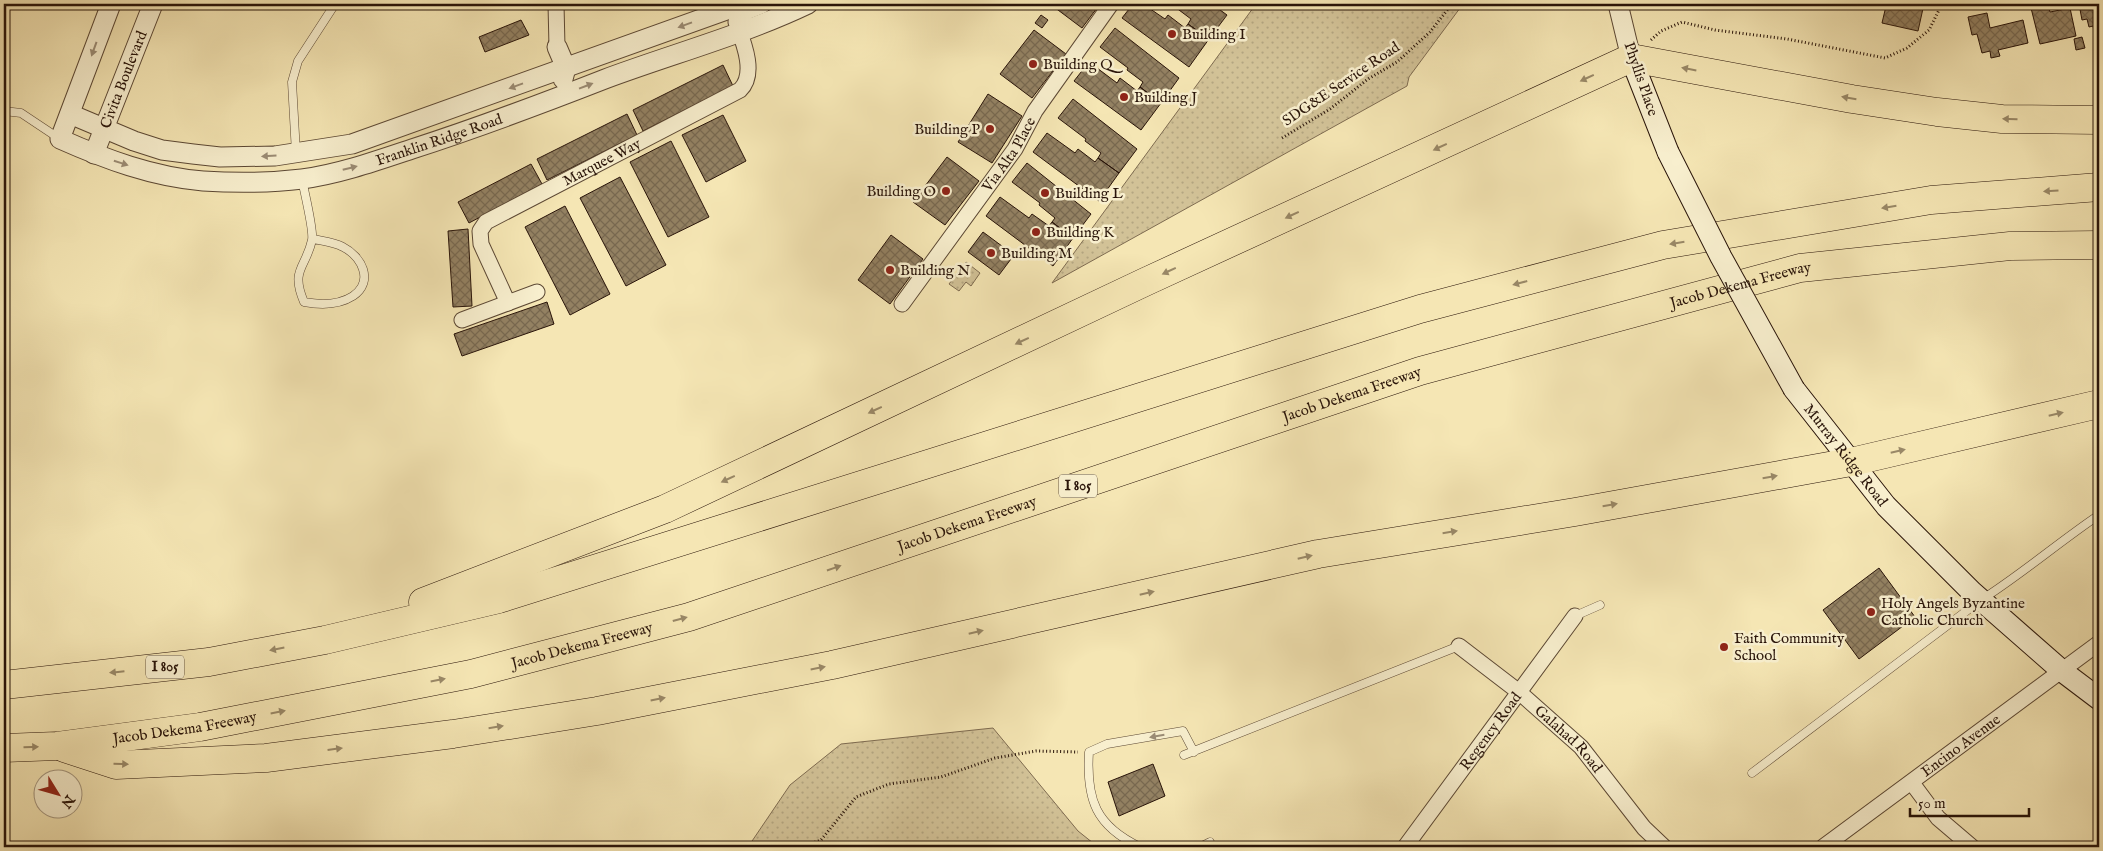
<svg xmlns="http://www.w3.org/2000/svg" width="2103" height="851" font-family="'IM FELL English',serif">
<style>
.green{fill:url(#green-dots);stroke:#7e6b50}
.building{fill:url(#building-cross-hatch);stroke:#291409}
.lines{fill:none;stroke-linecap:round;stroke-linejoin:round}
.service-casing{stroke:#5c4834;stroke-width:9}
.minor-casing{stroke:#5c4834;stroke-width:17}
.tertiary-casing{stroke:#5c4834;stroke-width:21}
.secondary-casing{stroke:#291409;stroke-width:23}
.motorway-casing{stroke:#291409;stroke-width:29}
.path{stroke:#291409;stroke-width:3;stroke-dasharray:1 2.5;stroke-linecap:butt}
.service{stroke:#f8efce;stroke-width:8}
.minor{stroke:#f8efce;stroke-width:15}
.tertiary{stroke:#f8efce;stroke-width:19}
.secondary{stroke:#f8efce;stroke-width:21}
.motorway{stroke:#f5e6b4;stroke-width:28}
.secondary-bridge-casing{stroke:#291409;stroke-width:23;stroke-linecap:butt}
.secondary-bridge{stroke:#f8efce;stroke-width:21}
.oneway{fill:#9b8c75}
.oneway2{fill:#998867}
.poi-dot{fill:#8f2418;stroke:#f8efce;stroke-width:2}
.labels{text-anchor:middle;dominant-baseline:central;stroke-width:5;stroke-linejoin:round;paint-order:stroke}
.shield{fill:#f8efce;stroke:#675644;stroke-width:1}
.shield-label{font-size:14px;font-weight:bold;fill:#291409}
.poi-label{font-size:15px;fill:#291409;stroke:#f8efce;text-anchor:start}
.street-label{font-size:15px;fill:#291409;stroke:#f8efce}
</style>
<defs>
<pattern id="green-dots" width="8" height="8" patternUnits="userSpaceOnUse" patternTransform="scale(1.25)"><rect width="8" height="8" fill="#d2c297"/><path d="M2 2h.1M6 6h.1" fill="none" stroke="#b4a681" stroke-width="1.8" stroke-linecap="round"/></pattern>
<pattern id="building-cross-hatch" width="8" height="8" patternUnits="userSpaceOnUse" patternTransform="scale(1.25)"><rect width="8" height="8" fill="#938162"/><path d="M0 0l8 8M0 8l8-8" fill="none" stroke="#78684f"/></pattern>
</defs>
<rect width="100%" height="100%" fill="#f5e6b4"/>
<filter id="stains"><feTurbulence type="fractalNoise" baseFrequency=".004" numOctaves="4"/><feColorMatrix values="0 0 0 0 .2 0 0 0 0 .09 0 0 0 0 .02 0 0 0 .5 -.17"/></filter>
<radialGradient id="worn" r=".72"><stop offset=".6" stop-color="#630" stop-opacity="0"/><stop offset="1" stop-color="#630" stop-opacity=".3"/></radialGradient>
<path class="green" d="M1256,4h207l-54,73 -2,9 -355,197z
M966,262l14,11 -9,13 -5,-4 -7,9 -10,-7z
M993,728l85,103 20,16h-350l42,-62 51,-41z"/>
<path class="building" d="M1050,4h50l-18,24z
M1133,4h10l22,15 3,-4 17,13 3,-4 21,15 -20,28 -67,-49z
M1175,4h37l15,11 -18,24 -21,-15 3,-5 -16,-12z
M1882,4h42l-6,27 -36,-8 4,-17z
M2030,4h18l2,8 20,-4 6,28 -36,8z
M2079,4h20v32l-4,1 -2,-11 -4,1 -2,-8 -5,1z
M1987,13l3,15 33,-8 5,23 -30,7 2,6 -9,2 -1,-7 -8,2 -5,-19 -5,1 -4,-18z
M1041,15l7,5 -6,8 -7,-5z
M521,20l8,15 -44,17 -6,-15z
M1115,28l64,50 -18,25 -21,-16 3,-5 -16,-12 1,-2 -28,-21z
M1034,30l32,24 -34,44 -32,-24z
M2082,37l3,11 -9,2 -2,-11z
M1089,62l28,21 3,-5 17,13 3,-4 21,16 -20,27 -67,-49z
M723,65l10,21 -90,45 -10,-21z
M988,94l34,22 -30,47 -34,-21z
M1073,99l64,50 -18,24 -21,-15 3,-5 -16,-12 1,-2 -28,-21z
M627,114l10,21 -90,45 -10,-21z
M723,115l23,46 -40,21 -24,-47z
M1047,133l28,20 3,-4 17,13 3,-4 21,15 -20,28 -66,-49z
M671,141l38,76 -41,20 -38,-75z
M947,157l32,24 -34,44 -32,-23z
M1027,163l64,51 -18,24 -21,-16 3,-4 -16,-13 1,-2 -28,-21z
M531,164l11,20 -73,39 -11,-21z
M620,177l46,88 -40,21 -46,-88z
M1000,197l29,21 3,-4 17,12 3,-4 21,16 -20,28 -67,-50z
M565,206l45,88 -40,21 -45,-88z
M468,229l4,77 -19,1 -5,-76z
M983,232l31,23 -15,20 -31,-23z
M891,235l32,24 -33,45 -32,-24z
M547,302l7,22 -92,32 -8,-22z
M1879,568l36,49 -56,42 -36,-49z
M1153,764l12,32 -46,20 -11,-34z"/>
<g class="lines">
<g class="service-casing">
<path id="service" d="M4,111l17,2 39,26
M296,153l-4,-71 6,-21 37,-57
M302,179c2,12 12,51 10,61 -6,28 -22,29 -8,62 16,3 35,3 49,-6 22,-15 8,-40 -10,-49 -9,-5 -21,-6 -30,-8
M1575,616l25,-11
M1184,755l275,-109
M1752,773l229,-173c41,-26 78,-58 118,-85
M1140,847c-44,-21 -54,-47 -51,-95l18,-8 76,-13 11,21
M1200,847l10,-5"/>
</g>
<g class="minor-casing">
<g id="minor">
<path d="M556,4l1,43"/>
<path id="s1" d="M508,303l-27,-59 -1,-13 6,-9 254,-132c17,-16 3,-49 -4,-68"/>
<path id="s2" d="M902,304l113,-155 20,-38 76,-107"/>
<path d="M462,320l75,-28"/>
<path id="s3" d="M1459,646l60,46 62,55 63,81 20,19"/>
<path d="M1912,783l26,35 34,29"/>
<path id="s4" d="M1405,847l170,-231"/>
<path id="s5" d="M1823,847l276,-204"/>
</g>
</g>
<g class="tertiary-casing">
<g id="tertiary">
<path id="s6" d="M111,4l-51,135c45,20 93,38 143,42 32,2 66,2 99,-2 37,-5 74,-18 110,-30 65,-21 129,-45 193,-70 67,-25 138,-44 203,-75"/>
<path d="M1618,4l13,54"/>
<path d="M740,21v-5l6,-6 15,-6"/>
<path d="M557,47l9,21 -3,11"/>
<path d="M70,114l64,27 28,9 31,4 27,3 55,-1 77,-12 391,-140"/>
<path id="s7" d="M94,154l59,-150"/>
</g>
</g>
<g class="secondary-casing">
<g id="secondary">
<path d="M1631,58l37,94"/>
<path id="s8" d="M1794,389l92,117 86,86 90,79 37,28"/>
</g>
</g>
<g class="motorway-casing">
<g id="motorway">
<path d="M423,602l242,-93 480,-227 486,-224 221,41 85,13 65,7 97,1"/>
<path d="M4,685l205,-23 116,-22 174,-41 921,-290 243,-64 268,-45 168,-13"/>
<path id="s9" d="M4,748l53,-2 143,-19 271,-53 218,-57 731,-246 380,-103 210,-22 89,-1"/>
<path d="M64,748l52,17 150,-7 187,-24 144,-23 235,-46 486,-111 257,-42 276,-50 248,-58"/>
</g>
</g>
<path class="path" d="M1651,40l10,-9 21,-9 33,8 72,9 98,19 22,-10 22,-18 13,-26
M1282,138l48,-29 38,-30 29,-17 33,-30 22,-28
M777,847l7,-2h23l14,-5 35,-43 33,-13 52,-7 54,-19 41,-7 42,1"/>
<use href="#service" class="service"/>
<use href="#minor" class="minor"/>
<use href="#tertiary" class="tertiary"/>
<use href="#secondary" class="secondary"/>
<use href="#motorway" class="motorway"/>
<g class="secondary-bridge-casing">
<path id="secondary-bridge" d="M1668,152l53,105 73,132"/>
</g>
<use href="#secondary-bridge" class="secondary-bridge"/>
</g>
<defs><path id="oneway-solid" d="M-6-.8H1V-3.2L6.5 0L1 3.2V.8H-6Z" transform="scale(1.25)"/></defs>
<g class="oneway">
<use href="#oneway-solid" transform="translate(685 25) rotate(160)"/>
<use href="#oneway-solid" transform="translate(94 49) rotate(110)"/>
<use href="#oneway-solid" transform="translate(516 86) rotate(160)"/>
<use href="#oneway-solid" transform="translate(586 86) rotate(-21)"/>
<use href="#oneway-solid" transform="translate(269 156) rotate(177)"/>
<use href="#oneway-solid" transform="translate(121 163) rotate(18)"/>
<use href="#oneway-solid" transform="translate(350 168) rotate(-14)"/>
<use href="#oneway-solid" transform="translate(1157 736) rotate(170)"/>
</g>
<g class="oneway2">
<use href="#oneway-solid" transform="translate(1689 69) rotate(-169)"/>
<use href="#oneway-solid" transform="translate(1587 78) rotate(155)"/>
<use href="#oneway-solid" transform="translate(1849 98) rotate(-170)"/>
<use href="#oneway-solid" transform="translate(2010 119) rotate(-179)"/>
<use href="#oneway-solid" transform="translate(1440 147) rotate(155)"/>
<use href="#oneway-solid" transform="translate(2051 191) rotate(176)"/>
<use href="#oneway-solid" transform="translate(1889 207) rotate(171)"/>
<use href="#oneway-solid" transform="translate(1292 215) rotate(155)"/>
<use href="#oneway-solid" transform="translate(1677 243) rotate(171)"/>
<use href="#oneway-solid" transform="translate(1169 271) rotate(155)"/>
<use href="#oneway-solid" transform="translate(1520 283) rotate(165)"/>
<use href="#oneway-solid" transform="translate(1022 341) rotate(155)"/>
<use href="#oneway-solid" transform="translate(875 410) rotate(155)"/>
<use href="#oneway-solid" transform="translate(2056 414) rotate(-13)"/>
<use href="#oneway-solid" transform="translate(1898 451) rotate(-13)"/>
<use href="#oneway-solid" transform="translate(1770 477) rotate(-10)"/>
<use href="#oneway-solid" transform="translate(728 479) rotate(155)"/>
<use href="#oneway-solid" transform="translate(1610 505) rotate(-10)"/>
<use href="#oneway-solid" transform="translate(1450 532) rotate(-9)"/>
<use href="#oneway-solid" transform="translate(1305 557) rotate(-13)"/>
<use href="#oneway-solid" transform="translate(834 568) rotate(-19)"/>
<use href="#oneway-solid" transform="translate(1147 593) rotate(-13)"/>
<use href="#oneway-solid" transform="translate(680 619) rotate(-15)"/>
<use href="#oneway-solid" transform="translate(976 632) rotate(-13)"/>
<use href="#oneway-solid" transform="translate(277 649) rotate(169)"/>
<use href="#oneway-solid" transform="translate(818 668) rotate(-11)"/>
<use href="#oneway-solid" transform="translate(117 672) rotate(174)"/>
<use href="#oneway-solid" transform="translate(438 680) rotate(-11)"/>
<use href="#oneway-solid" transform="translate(658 699) rotate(-11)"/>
<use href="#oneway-solid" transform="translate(278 712) rotate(-11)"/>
<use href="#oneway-solid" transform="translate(496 727) rotate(-9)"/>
<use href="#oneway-solid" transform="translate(31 747) rotate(-2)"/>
<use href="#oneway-solid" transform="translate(335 749) rotate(-7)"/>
<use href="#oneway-solid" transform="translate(121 764) rotate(2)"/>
</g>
<g class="poi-dot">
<circle cx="1172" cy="34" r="5"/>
<circle cx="1033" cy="64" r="5"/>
<circle cx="1124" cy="97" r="5"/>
<circle cx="990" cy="129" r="5"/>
<circle cx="946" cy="191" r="5"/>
<circle cx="1045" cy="193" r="5"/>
<circle cx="1036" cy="232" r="5"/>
<circle cx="991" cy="253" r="5"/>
<circle cx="890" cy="270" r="5"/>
<circle cx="1871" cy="612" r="5"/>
<circle cx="1724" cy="647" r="5"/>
</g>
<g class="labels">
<g class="shield">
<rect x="1059" y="474.5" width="38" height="23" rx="4"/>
<rect x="146" y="655.5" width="38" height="23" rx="4"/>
</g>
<g class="shield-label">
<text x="1078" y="486">I 805</text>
<text x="165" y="667">I 805</text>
</g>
<g class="poi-label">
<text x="1182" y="34">Building I</text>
<text x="1043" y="64">Building Q</text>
<text x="1134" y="97">Building J</text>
<text x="980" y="129" text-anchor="end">Building P</text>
<text x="936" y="191" text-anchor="end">Building O</text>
<text x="1055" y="193">Building L</text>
<text x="1046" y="232">Building K</text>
<text x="1001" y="253">Building M</text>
<text x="900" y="270">Building N</text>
<text x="1881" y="603">Holy Angels Byzantine<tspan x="1881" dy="17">Catholic Church</tspan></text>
<text x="1734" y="638">Faith Community<tspan x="1734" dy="17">School</tspan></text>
</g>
<g class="street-label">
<text stroke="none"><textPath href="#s7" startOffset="80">Civita Boulevard</textPath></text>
<text transform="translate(1641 79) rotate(71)">Phyllis Place</text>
<text transform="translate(1341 84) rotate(-34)">SDG&amp;E Service Road</text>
<text stroke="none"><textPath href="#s6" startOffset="536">Franklin Ridge Road</textPath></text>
<text stroke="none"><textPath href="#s2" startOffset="184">Via Alta Place</textPath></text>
<text stroke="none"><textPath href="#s1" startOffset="219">Marquee Way</textPath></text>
<text stroke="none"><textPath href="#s9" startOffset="1802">Jacob Dekema Freeway</textPath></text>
<text stroke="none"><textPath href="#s9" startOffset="1398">Jacob Dekema Freeway</textPath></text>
<text stroke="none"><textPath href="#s8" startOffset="84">Murray Ridge Road</textPath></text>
<text stroke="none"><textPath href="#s9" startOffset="992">Jacob Dekema Freeway</textPath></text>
<text stroke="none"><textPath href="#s9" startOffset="588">Jacob Dekema Freeway</textPath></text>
<text stroke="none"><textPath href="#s9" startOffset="182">Jacob Dekema Freeway</textPath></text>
<text stroke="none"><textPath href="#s4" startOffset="144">Regency Road</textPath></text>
<text stroke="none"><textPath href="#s3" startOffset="144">Galahad Road</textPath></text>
<text stroke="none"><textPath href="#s5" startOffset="171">Encino Avenue</textPath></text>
</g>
</g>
<rect width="2103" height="851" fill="none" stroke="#f5e6b4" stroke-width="20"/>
<rect x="5" y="5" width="2093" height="841" fill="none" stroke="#291409" stroke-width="2.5"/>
<rect x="10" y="10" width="2083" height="831" fill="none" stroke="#291409"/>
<g transform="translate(58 794) rotate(127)"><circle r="24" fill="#f8efce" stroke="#a5977f"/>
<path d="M0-4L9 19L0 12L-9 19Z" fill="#8f2418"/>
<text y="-8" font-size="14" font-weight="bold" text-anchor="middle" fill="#291409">N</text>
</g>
<path d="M1910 808v8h119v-8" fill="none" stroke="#291409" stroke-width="2.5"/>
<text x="1918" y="808" font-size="15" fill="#291409" stroke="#f8efce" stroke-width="4" paint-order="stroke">50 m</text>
<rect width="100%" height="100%" filter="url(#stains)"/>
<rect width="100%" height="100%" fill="url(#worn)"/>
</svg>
